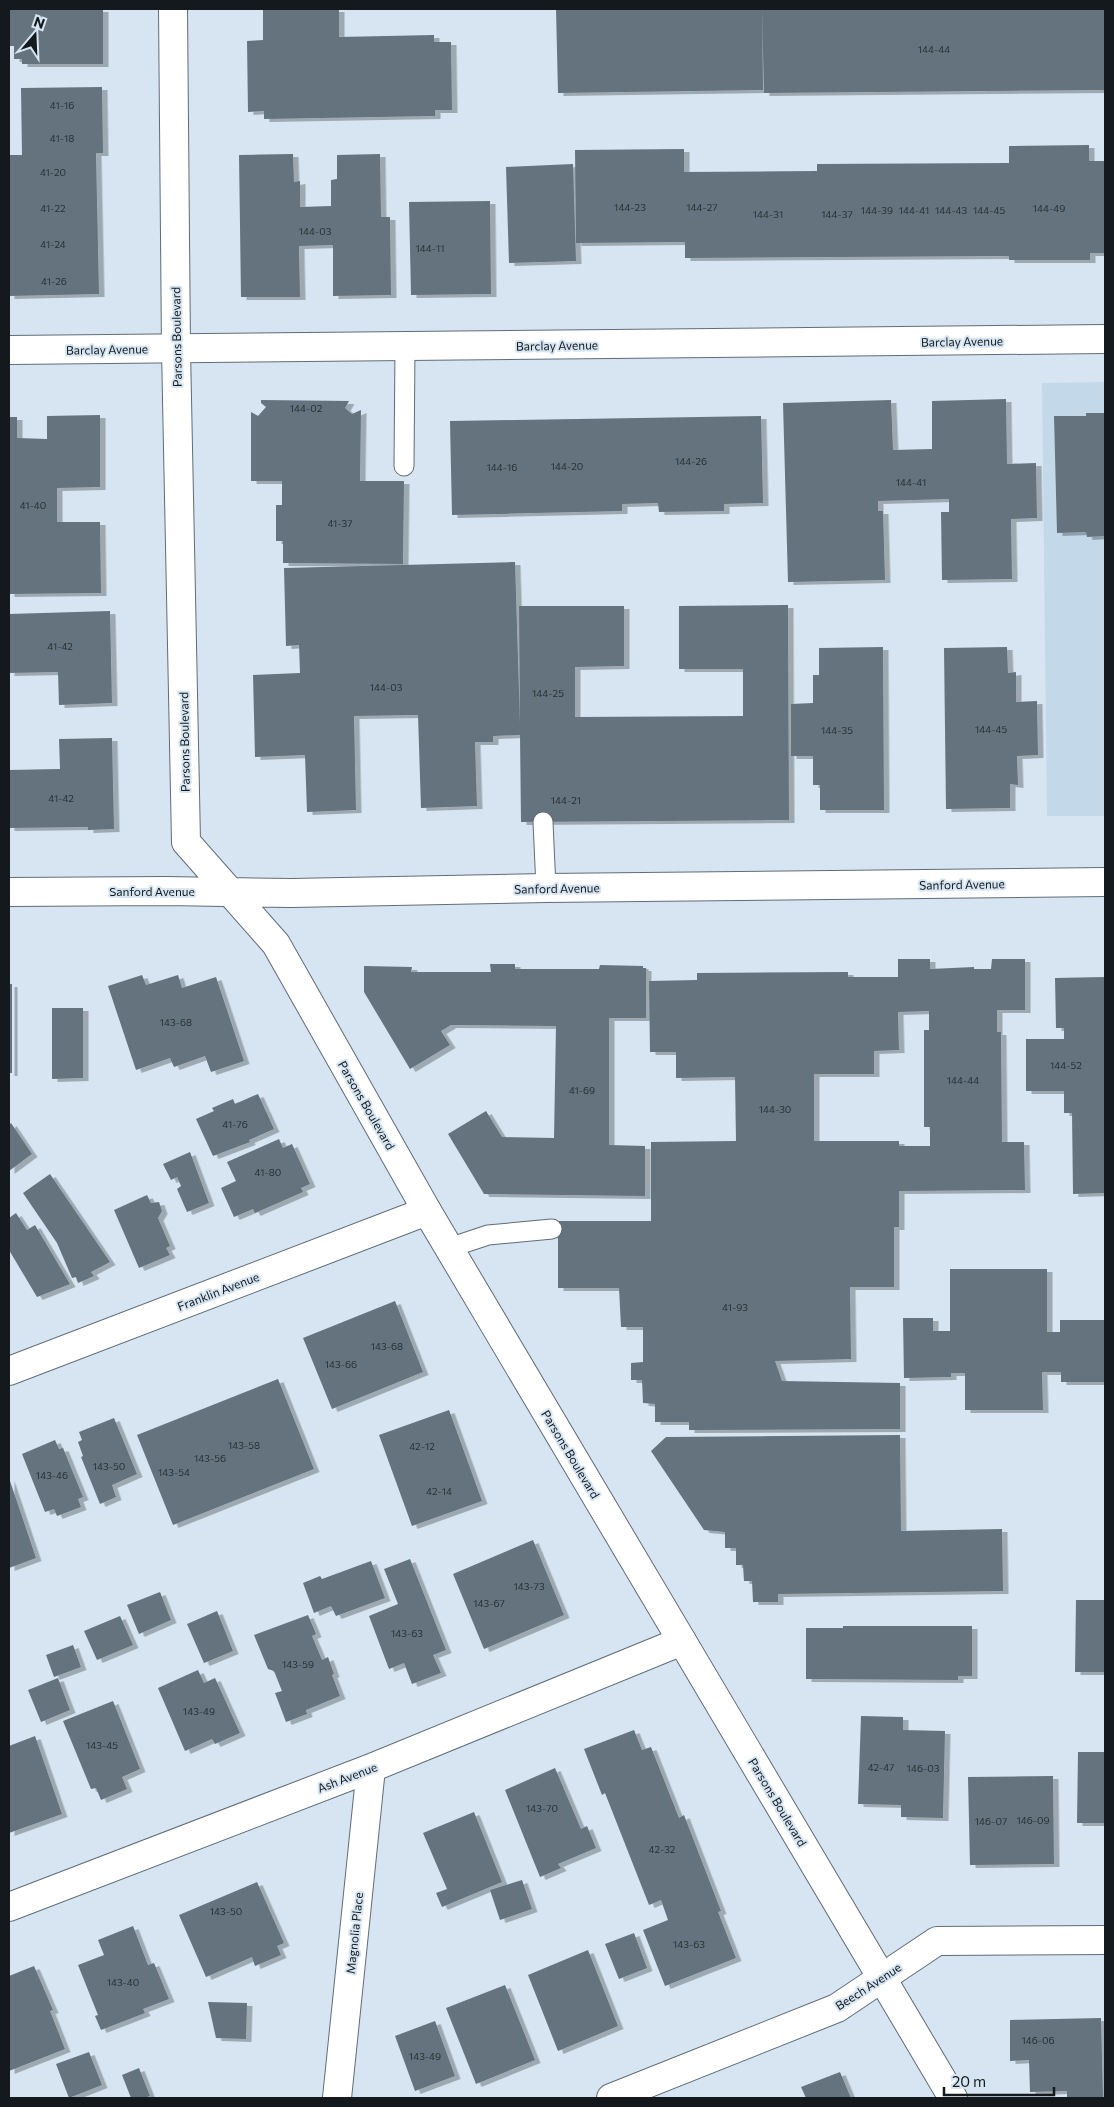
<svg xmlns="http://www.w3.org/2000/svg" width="1114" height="2107" font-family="Commissioner,sans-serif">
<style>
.built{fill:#c3d9ea}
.building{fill:#65737e;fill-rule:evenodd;filter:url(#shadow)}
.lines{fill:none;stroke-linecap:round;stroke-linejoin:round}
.service-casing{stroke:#606d78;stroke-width:21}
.minor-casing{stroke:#606d78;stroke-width:30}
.tertiary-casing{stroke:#606d78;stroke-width:30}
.service{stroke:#fff;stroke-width:19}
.minor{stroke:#fff;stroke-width:28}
.tertiary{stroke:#fff;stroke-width:28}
.labels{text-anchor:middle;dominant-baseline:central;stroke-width:4;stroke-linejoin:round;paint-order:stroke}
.number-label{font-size:10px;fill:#283035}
.street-label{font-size:12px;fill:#13191d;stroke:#d6e5f1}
</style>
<defs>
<filter id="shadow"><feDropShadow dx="5.5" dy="3" stdDeviation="0" flood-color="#0004"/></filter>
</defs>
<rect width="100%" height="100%" fill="#d6e5f1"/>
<path class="built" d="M1105,382v434h-58l-5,-433z"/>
<path class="building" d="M9,9h94v55h-81v-5h-8v-13h-5z
M263,9h76v28l95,-2v7h17l1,68h-17v6l-171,3v-8l-16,1 -1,-71 16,-1z
M556,9h206l1,81 -205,3z
M762,9h343v81l-341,3z
M102,87l1,66h-7l3,141 -90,2v-141h13l-1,-67z
M1089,145v16h16v92h-15v7h-81v-4l-324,2v-16l-109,1 -1,-93 109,-1v23l133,-1v-7l192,-1v-17z
M293,154l1,28 6,-1v26l31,-1v-26l6,-1v-24l43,-1 1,63h9l1,78 -58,1v-51l-34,1 1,51h-59l-2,-142z
M573,164l3,97 -67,2 -3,-96z
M490,201l1,93 -80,1 -2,-93z
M1006,399l1,65 29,-1 1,55 -26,1 1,60 -70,1 -1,-68h8v-13l-71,2v10h5l2,69 -97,2 -5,-179 108,-3 2,50 39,-1v-48z
M261,400l88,1 -4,7 7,6 9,-4 -1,71h44l-1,83 -120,-1v-22h-7v-36h6v-24h-31v-69l7,4 8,-9 -5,-4z
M1086,413h19v123l-18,1 -1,-5 -29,1 -3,-117h32z
M100,415v72l-43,1v34h43l1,71 -92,1v-177h8v21l30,1v-23z
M761,416l2,87 -39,1v7l-65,1 -1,-9 -36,1v7l-170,4 -2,-94z
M515,562l5,162 -1,-118h105v60l-49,1v50l168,-1v-47h-64v-63l109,-1 1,215 -268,2 -1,-87 -27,1v6h-18l2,64 -56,2 -3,-93 -64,1 2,94 -49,2 -2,-57 -50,2 -2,-82 47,-2 -1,-28 -13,1 -2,-78z
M110,611l2,92 -53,2 -1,-33 -49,1v-59z
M883,647l1,163h-64v-25h-7v-29h-22v-52l22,-1v-28h6v-27z
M1007,647l1,26 8,-1v30l21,-1 1,54 -21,1 1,29 -8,-1v24l-64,1 -2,-161z
M112,738l2,91 -26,1v-3l-79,1v-58l51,-1 -1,-30z
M898,959h32v10l44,-2v2h17l1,-10h33v51h-28v22h4l1,110h22l1,48 -126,1v36h-5v60h-44l1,72 -76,2 7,20 118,2v46l-211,1v-8h-34v-18l-12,-1 -1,-23h-11v-17l12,-1v-35h-22l-2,-39h-61v-67h93v-79l85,-1 -1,-64 -59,1v-26h-26l-1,-71 48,-1v-7l151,-1v5h50zM929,1011v19h-5v97h6v19h-31v-5h-85v-67h60v-23l25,-1 -1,-38z
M490,964h25v5h84l1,-4 43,1v2h3v50h-37v127l36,1v50l-161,-2 -36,-60 38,-23 16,26 52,1 2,-112 -105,-1 -10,6 9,14 -40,24 -46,-77v-26l48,1 -1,5h80z
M142,975l4,10 32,-10 4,13 34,-11 28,84 -33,11 -6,-16 -31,11 -4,-9 -34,12 -28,-84z
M1105,977v216l-32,1 -1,-81h-8v-22h-38v-52h38v-11h-8l-1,-50z
M9,984h3v89h-3z
M52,1008h31v70l-31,1z
M258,1094l16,35 -25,11 1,2 -37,14 -17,-37 18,-8 -2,-3 21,-9 2,5z
M11,1123l21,31 -23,17v-46z
M279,1139l4,9 9,-4 18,40 -9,4 2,4 -48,21 -2,-4 -19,8 -13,-29 15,-7 -9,-19z
M190,1152l19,51 -22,9 -10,-23 4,-3 -4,-9 -6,3 -8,-16z
M50,1174l60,88 -19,10 3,4 -16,7 -2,-6 -4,1 -15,-35 -34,-50z
M147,1195l4,8 8,-1 3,9 -4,7 12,28 -4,2 4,7 -31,13 -25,-58z
M16,1213l11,17 8,-5 35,59 -33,13 -28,-47v-32z
M950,1269h97v63h13v-12h45v62h-44v-10h-19l1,38h-78v-37h-14v4l-47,1 -1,-60h30v13h17z
M395,1301l28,71 -91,37 -29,-71z
M278,1379l36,90 -141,56 -36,-90z
M449,1410l33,91 -70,25 -33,-91z
M114,1418l23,56 -25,11 4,12 -16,7 -19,-47 2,-1 -5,-14 4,-2 -3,-8z
M900,1435l1,96 101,-2 1,62 -225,3v8h-25l-1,-21h-8l-1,-16h-7v-17h-11v-16l-21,-2 -53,-79 15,-14z
M55,1440l4,9 4,-1 20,49 -5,2 3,8 -24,9 -3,-7 -9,3 -23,-58z
M9,1478l27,80 -27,10z
M533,1540l31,75 -80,34 -31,-75z
M410,1559l36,91 -13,5 8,18 -29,11 -8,-21 -15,6 -20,-53 29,-12 -14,-35z
M371,1561l14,37 -49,18 -5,-10 -17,7 -11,-30 17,-7 2,3z
M160,1592l11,28 -32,14 -12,-29z
M1076,1600h29v72h-30z
M217,1611l16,40 -29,12 -17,-39z
M308,1615l8,19 -4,2 10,24 6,-3 6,17 -2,1 8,21 -34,14 1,4 -21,8 -11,-29 7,-2 -8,-20 -6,-2 -14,-34z
M120,1616l13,29 -36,15 -13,-29z
M843,1626h129v50h-14v4l-152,-1v-51h37z
M73,1645l8,22 -27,10 -8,-22z
M198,1670l6,13 11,-5 25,55 -25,11 -3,-5 -27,12 -27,-63z
M58,1678l12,32 -29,12 -13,-32z
M113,1701l27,68 -18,8 5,12 -26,11 -5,-12 -5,1 -28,-68z
M861,1716l42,1v13l42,1 -2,87 -42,-1v-12l-43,-1z
M634,1730l8,20 9,-3 28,71 5,-3 37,96 -3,1 18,46 -71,28 -22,-56 25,-10 -7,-20 -12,5 -44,-112 -3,2 -18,-46z
M35,1736l27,78 -53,19v-87z
M1078,1752h27v71h-28z
M555,1768l26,61 6,-3 9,22 -38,16 3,4 -21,9 -35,-87z
M1053,1776l1,88 -84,1 -2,-88z
M474,1812l28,70 -60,25 -6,-14 11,-4 -24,-56z
M522,1880l10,29 -32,11 -10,-30z
M257,1882l27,61 -7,3 4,9 -26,11 -3,-9 -46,20 -27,-62z
M133,1926l15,39 6,-2 15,36 -26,10 2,4 -44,17 -6,-14 3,-1 -20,-50 26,-10 -6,-15z
M634,1933l13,35 -28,11 -14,-35z
M588,1950l30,76 -60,25 -30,-76z
M34,1966l19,44 -3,1 15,38 -56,22v-95z
M505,1985l30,75 -59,24 -30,-76z
M208,2002l39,1 -1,36 -30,-1z
M1101,2018l2,80h-36v-7l-37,1 -1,-32 -19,1v-41z
M435,2021l20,55 -40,15 -20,-55z
M89,2052l13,33 -33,13 -13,-34z
M139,2068l11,28 -6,2h-13l-9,-23z
M840,2072l11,26h-45l-5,-11z"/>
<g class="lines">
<g class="service-casing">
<path id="service" d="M404,466l1,-119
M543,822l3,66
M449,1248l39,-13 64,-6"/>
</g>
<g class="minor-casing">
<path id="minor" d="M9,350l1096,-11
M9,1371l418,-160
M9,1907l362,-139 311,-127
M337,2098l34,-330
M611,2098l226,-90 100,-67 168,-1"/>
</g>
<g class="tertiary-casing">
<path id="tertiary" d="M173,9l3,340 10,493 90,102 151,267 526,887
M9,892l156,-1 126,2 255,-5 559,-6"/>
</g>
<use href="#service" class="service"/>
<use href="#minor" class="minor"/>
<use href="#tertiary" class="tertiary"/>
</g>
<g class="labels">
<g class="number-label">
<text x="934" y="49">144-44</text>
<text x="62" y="105">41-16</text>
<text x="62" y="138">41-18</text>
<text x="53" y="172">41-20</text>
<text x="630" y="207">144-23</text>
<text x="702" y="207">144-27</text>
<text x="53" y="208">41-22</text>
<text x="1049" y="208">144-49</text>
<text x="877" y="210">144-39</text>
<text x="914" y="210">144-41</text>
<text x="951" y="210">144-43</text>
<text x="989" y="210">144-45</text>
<text x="768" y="214">144-31</text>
<text x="837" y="214">144-37</text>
<text x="315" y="231">144-03</text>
<text x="53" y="244">41-24</text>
<text x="430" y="248">144-11</text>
<text x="54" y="281">41-26</text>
<text x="306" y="408">144-02</text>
<text x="691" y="461">144-26</text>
<text x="567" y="466">144-20</text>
<text x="502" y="467">144-16</text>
<text x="911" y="482">144-41</text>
<text x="33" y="505">41-40</text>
<text x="340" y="523">41-37</text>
<text x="60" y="646">41-42</text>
<text x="386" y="687">144-03</text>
<text x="548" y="693">144-25</text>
<text x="991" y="729">144-45</text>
<text x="837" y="730">144-35</text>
<text x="61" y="798">41-42</text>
<text x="566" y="800">144-21</text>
<text x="176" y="1022">143-68</text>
<text x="1066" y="1065">144-52</text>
<text x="963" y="1080">144-44</text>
<text x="582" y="1090">41-69</text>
<text x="775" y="1109">144-30</text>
<text x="235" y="1124">41-76</text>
<text x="268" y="1172">41-80</text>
<text x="735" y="1307">41-93</text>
<text x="387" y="1346">143-68</text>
<text x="341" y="1364">143-66</text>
<text x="244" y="1445">143-58</text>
<text x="422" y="1446">42-12</text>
<text x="210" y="1458">143-56</text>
<text x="109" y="1466">143-50</text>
<text x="174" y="1472">143-54</text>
<text x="52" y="1475">143-46</text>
<text x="439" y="1491">42-14</text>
<text x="529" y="1586">143-73</text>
<text x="489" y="1603">143-67</text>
<text x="407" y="1633">143-63</text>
<text x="298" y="1664">143-59</text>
<text x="199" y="1711">143-49</text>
<text x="102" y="1745">143-45</text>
<text x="881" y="1767">42-47</text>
<text x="923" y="1768">146-03</text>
<text x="542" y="1808">143-70</text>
<text x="1033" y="1820">146-09</text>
<text x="991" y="1821">146-07</text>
<text x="662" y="1849">42-32</text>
<text x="226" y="1911">143-50</text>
<text x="689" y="1944">143-63</text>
<text x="123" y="1982">143-40</text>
<text x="1038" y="2040">146-06</text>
<text x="425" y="2056">143-49</text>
</g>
<g class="street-label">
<text transform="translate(176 337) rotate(-91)">Parsons Boulevard</text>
<text transform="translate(962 341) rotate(-1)">Barclay Avenue</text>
<text transform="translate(557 345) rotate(-1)">Barclay Avenue</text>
<text transform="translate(107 349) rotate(-1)">Barclay Avenue</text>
<text transform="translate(184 742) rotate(-91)">Parsons Boulevard</text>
<text transform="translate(962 884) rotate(-1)">Sanford Avenue</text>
<text transform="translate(557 888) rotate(-1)">Sanford Avenue</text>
<text x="152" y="891">Sanford Avenue</text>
<text transform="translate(367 1105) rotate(60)">Parsons Boulevard</text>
<text transform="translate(218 1291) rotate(-21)">Franklin Avenue</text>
<text transform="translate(571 1454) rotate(59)">Parsons Boulevard</text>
<text transform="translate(347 1777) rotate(-21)">Ash Avenue</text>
<text transform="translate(778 1802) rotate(59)">Parsons Boulevard</text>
<text transform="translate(354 1933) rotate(-84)">Magnolia Place</text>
<text transform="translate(868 1986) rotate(-33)">Beech Avenue</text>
</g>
</g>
<rect width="1114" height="2107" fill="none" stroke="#13191d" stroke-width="20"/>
<g transform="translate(35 35) rotate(19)" stroke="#d6e5f1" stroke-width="4" paint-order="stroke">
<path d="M0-4L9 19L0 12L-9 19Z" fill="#13191d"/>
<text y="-8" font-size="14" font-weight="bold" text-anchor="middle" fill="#13191d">N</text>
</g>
<path d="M944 2087v8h110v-8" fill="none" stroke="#13191d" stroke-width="2.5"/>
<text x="952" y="2087" font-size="15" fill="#13191d" stroke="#d6e5f1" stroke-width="4" paint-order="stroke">20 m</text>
</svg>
